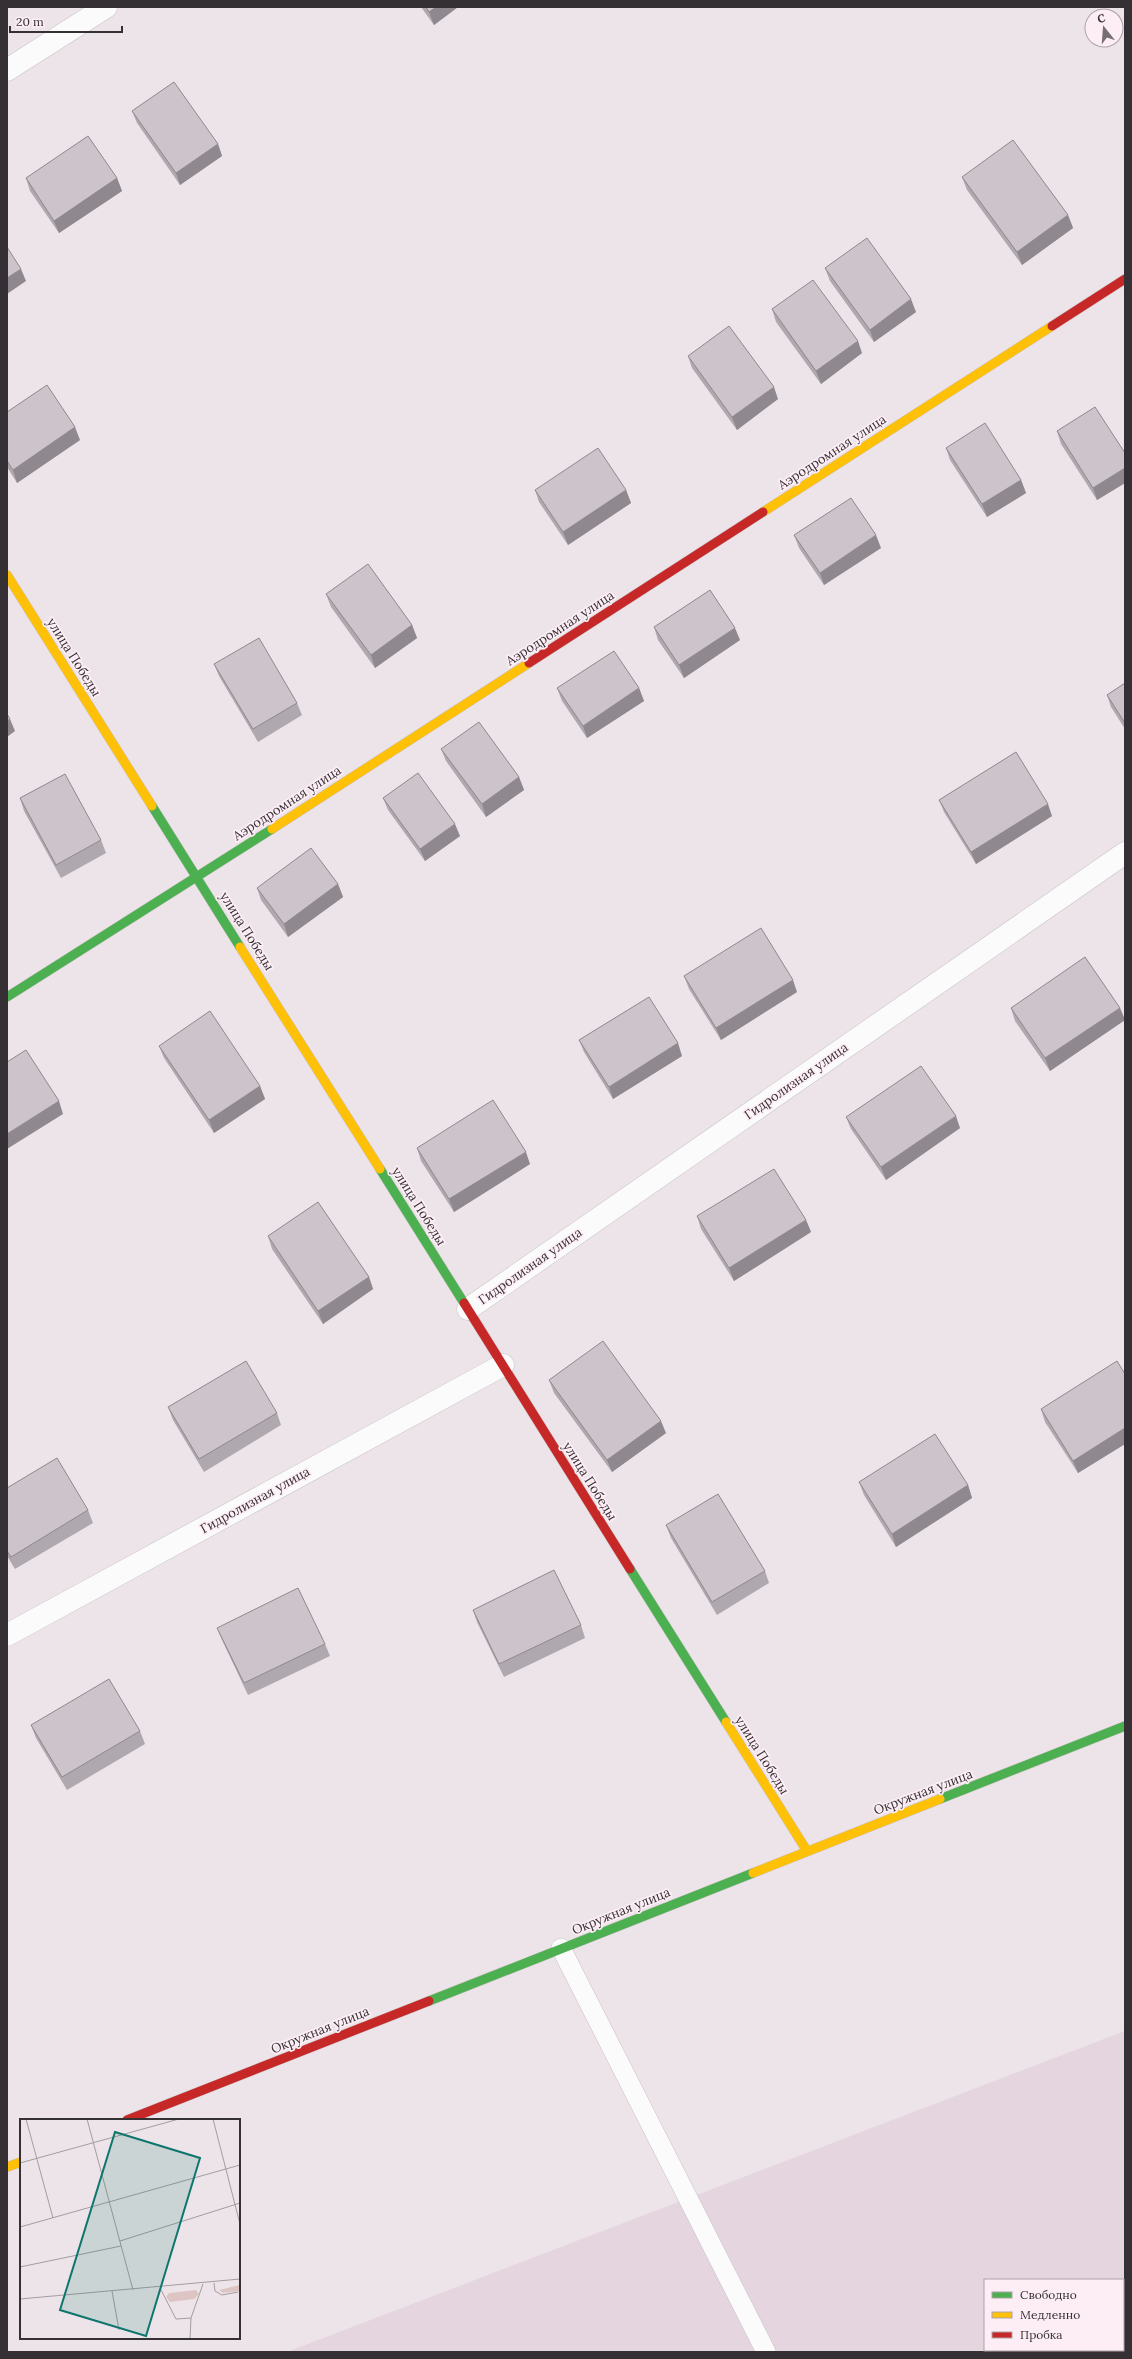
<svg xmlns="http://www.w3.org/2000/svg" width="1132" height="2359" font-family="Lora,serif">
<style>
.built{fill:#e4d5de;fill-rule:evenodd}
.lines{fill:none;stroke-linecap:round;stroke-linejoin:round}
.lane-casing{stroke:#c8c2c5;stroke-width:20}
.street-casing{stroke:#c8c2c5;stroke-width:23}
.fast-casing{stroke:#c8c2c5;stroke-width:10}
.slow-casing{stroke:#c8c2c5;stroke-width:10}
.jam-casing{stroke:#c8c2c5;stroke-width:10}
.lane{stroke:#fcfbfc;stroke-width:19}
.street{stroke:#fcfbfc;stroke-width:22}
.fast{stroke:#4caf50;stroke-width:9}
.slow{stroke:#ffc107;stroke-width:9}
.jam{stroke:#c62828;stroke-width:9}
.wall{fill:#afa8af}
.shaded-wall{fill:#8f888e}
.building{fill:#ccc3cb;stroke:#8f888e}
.labels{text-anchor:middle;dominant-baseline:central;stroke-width:3.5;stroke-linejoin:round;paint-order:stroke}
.street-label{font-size:13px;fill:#353033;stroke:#fdeef6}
.inset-road{fill:none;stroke:#a39ca0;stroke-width:1}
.view{fill:#0f766e;fill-opacity:0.15;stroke:#0f766e;stroke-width:2}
.inset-edge{fill:none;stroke:#353033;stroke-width:2}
</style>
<rect width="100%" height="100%" fill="#ece4e8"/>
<path class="built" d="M1125,2031v321h-838zM985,2280h138v70h-138z"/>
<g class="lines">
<g class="lane-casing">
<path id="lane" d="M561,1948l205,404"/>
</g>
<g class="street-casing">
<path id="street" d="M7,70l99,-63
M468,1309l657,-456
M7,1635l496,-270"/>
</g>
<g class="fast-casing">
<path id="fast" d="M152,806l88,141
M7,997l265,-168
M380,1169l84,134
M630,1569l96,153
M940,1799l185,-73
M429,2001l324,-128"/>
</g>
<g class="slow-casing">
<path id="slow" d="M763,512l289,-186
M7,575l145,231
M272,829l257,-166
M240,947l140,222
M726,1722l81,129
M753,1873l187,-74
M7,2167l14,-5"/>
</g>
<g class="jam-casing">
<path id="jam" d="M1052,326l73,-47
M529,663l234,-151
M464,1303l166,266
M127,2120l302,-119"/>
</g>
<use href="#lane" class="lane"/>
<use href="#street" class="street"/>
<use href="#fast" class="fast"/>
<use href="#slow" class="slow"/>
<use href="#jam" class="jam"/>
</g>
<path class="wall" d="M421,7h37l-24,18z
M132,111l86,33 4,12 -42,29 -43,-62z
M962,177l106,38 5,13 -51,37 -55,-75z
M26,178h91l5,13 -63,42 -29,-42z
M825,268l91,44 -42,30 -44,-61z
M772,309l90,44 -41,31 -45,-62z
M688,356l90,43 -41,31 -45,-62z
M7,412l73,28 -63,43 -10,-16z
M1057,431l68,22v30l-28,17 -36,-56z
M946,448l75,32 5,13 -39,24 -37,-57z
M535,490h91l5,13 -63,42 -29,-43z
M794,535l87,13 -57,37 -25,-37z
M326,594l86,31 5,13 -42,30 -44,-61z
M654,627l86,13 -56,38 -26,-38z
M214,664l83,39 5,12 -44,27 -39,-66z
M1125,683v46l-14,-22 -4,-12z
M557,688h82l5,13 -57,37 -25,-37z
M441,749l78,28 5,13 -38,27 -40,-56z
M20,798l81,42 5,13 -45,25 -37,-67z
M383,798l77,38 -35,25 -37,-51z
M939,800l113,16 -76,48 -32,-52z
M338,884l5,13 -55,40 -27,-37 -4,-12z
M684,976l113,16 -76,48 -32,-51z
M1011,1008h109l5,12 -75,51 -35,-50z
M579,1040l103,16 -69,43 -29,-47z
M159,1046l101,40 5,13 -51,34 -50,-75z
M846,1117l114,11 -74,52 -35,-51z
M417,1148l113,16 -76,48 -33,-51z
M697,1216l109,4 5,12 -77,49 -33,-52z
M268,1236l101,41 4,12 -50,35 -51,-75z
M1125,1374v70l-47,29 -33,-51 -4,-13z
M549,1380l117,53 -54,39 -58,-79z
M168,1407l109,6 4,12 -77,47 -31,-52z
M859,1482l109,3 4,13 -76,49 -32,-52z
M7,1488l81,22 5,13 -78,46 -8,-13z
M666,1525l99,46 4,12 -52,32 -46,-77z
M473,1610l108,15 4,13 -81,39 -27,-55z
M217,1628l108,16 5,12 -82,39 -26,-55z
M31,1725l109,6 5,13 -78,46 -31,-52z"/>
<path class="shaded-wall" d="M436,7h22l-24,18 -5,-13z
M218,144l4,12 -42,29 -4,-12z
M117,178l5,13 -63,42 -5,-12z
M1068,215l5,13 -51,37 -5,-13z
M21,269l5,12 -19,13v-16z
M911,299l5,13 -42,30 -4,-12z
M858,341l4,12 -41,31 -5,-13z
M774,387l4,12 -41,31 -5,-13z
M75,427l5,13 -63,43 -4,-13z
M1125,468v15l-28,17 -4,-12z
M1021,480l5,13 -39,24 -5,-13z
M626,490l5,13 -63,42 -5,-13z
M876,535l5,13 -57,37 -4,-12z
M412,625l5,13 -42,30 -4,-13z
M735,628l5,12 -56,38 -5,-13z
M639,688l5,13 -57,37 -4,-12z
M10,719l5,12 -8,6v-16z
M519,777l5,13 -38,27 -4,-13z
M1048,804l4,12 -76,48 -5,-12z
M455,824l5,12 -35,25 -5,-12z
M338,884l5,13 -55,40 -4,-13z
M793,980l4,12 -76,48 -5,-12z
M1120,1008l5,12 -75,51 -5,-13z
M678,1043l4,13 -69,43 -4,-12z
M260,1086l5,13 -51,34 -5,-13z
M59,1101l4,13 -56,35v-15z
M956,1116l4,12 -74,52 -5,-13z
M526,1152l4,12 -76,48 -5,-13z
M806,1220l5,12 -77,49 -5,-13z
M369,1277l4,12 -50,35 -5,-13z
M661,1421l5,12 -54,39 -5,-12z
M1125,1428v16l-47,29 -5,-12z
M968,1485l4,13 -76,49 -4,-13z"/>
<path class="building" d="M426,7h10l-7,5z
M174,82l44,62 -42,29 -44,-62z
M88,136l29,42 -63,43 -28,-43z
M1013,140l55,75 -51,37 -55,-75z
M867,238l44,61 -41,31 -45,-62z
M7,247l14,22 -14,9z
M813,280l45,61 -42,30 -44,-62z
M729,326l45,61 -42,30 -44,-61z
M47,385l28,42 -62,43 -6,-9v-49z
M1095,407l30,46v15l-32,20 -36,-57z
M985,423l36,57 -39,24 -36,-56z
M598,448l28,42 -63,42 -28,-42z
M851,498l25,37 -56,38 -26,-38z
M368,564l44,61 -41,30 -45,-61z
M710,590l25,38 -56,37 -25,-38z
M259,638l38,65 -44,26 -39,-65z
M614,651l25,37 -56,38 -26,-38z
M1125,683v40l-18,-28z
M7,714l3,5 -3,2z
M479,722l40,55 -37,27 -41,-55z
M1016,752l32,52 -77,48 -32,-52z
M418,773l37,51 -35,25 -37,-51z
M65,774l36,66 -45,25 -36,-67z
M311,848l27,36 -54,40 -27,-36z
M761,928l32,52 -77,48 -32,-52z
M1085,957l35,51 -75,50 -34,-50z
M649,997l29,46 -69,44 -30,-47z
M210,1011l50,75 -51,34 -50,-74z
M26,1050l33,51 -52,33v-72z
M921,1066l35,50 -75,51 -35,-50z
M493,1100l33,52 -77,47 -32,-51z
M774,1169l32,51 -77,48 -32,-52z
M318,1202l51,75 -51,34 -50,-75z
M603,1341l58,80 -54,39 -58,-80z
M246,1361l31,52 -78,46 -31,-52z
M1117,1361l8,13v54l-52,33 -32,-52z
M935,1434l33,51 -76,49 -33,-52z
M57,1458l31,52 -77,47 -4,-6v-63z
M718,1494l47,77 -53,31 -46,-77z
M554,1570l27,55 -82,39 -26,-54z
M298,1588l27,56 -81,39 -27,-55z
M109,1679l31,52 -78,46 -31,-52z"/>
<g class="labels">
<g class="street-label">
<text transform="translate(832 452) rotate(-33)">Аэродромная улица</text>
<text transform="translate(560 628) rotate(-33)">Аэродромная улица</text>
<text transform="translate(74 657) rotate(58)">улица Победы</text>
<text transform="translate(287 803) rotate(-33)">Аэродромная улица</text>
<text transform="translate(247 931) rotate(58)">улица Победы</text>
<text transform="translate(796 1081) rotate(-35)">Гидролизная улица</text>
<text transform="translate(419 1206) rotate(58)">улица Победы</text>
<text transform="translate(530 1266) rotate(-35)">Гидролизная улица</text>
<text transform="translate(590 1481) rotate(58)">улица Победы</text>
<text transform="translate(255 1500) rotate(-29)">Гидролизная улица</text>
<text transform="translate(762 1755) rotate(58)">улица Победы</text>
<text transform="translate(923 1792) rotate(-21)">Окружная улица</text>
<text transform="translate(621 1911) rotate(-22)">Окружная улица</text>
<text transform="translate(320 2030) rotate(-22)">Окружная улица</text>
</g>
</g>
<g transform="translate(20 2119)">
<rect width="220" height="220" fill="#ece4e8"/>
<path d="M220,166v10l-1,-4 -16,2 -4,-3zM176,171l3,4 -5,5 -24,3 -4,-5 3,-4z" fill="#dec5c3"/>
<path class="inset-road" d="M6,0l27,99M67,0l46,171M193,0l27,105M0,44l159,-44M0,108l220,-62M100,122l120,-38M0,148l101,-21M194,164l1,8 7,4 16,-3M140,169l16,31 15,-1 12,-34M92,172l7,39M0,180l220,-20M170,220l1,-21"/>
<path class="view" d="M95,13l85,26 -54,178 -86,-26z"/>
<rect width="220" height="220" class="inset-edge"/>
</g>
<rect width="1132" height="2359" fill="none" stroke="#353033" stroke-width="16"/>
<rect x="984" y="2279" width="140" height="72" fill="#fdeef6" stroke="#ada2a8"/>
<rect x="992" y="2292" width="20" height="6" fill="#4caf50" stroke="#ada2a8"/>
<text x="1020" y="2299" font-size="12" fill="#353033">Свободно</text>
<rect x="992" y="2312" width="20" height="6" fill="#ffc107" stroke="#ada2a8"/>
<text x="1020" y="2319" font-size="12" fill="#353033">Медленно</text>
<rect x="992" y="2332" width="20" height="6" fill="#c62828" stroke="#ada2a8"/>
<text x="1020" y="2339" font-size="12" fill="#353033">Пробка</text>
<g transform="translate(1104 28) rotate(343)"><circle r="19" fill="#fdeef6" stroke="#ada2a8"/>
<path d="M0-3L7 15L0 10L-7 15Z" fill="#756f72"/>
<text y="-6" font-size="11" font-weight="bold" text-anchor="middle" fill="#353033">С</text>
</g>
<path d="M10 26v6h112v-6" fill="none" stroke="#353033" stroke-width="2"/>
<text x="16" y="26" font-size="12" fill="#353033" stroke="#fdeef6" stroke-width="3" paint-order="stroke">20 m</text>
</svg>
